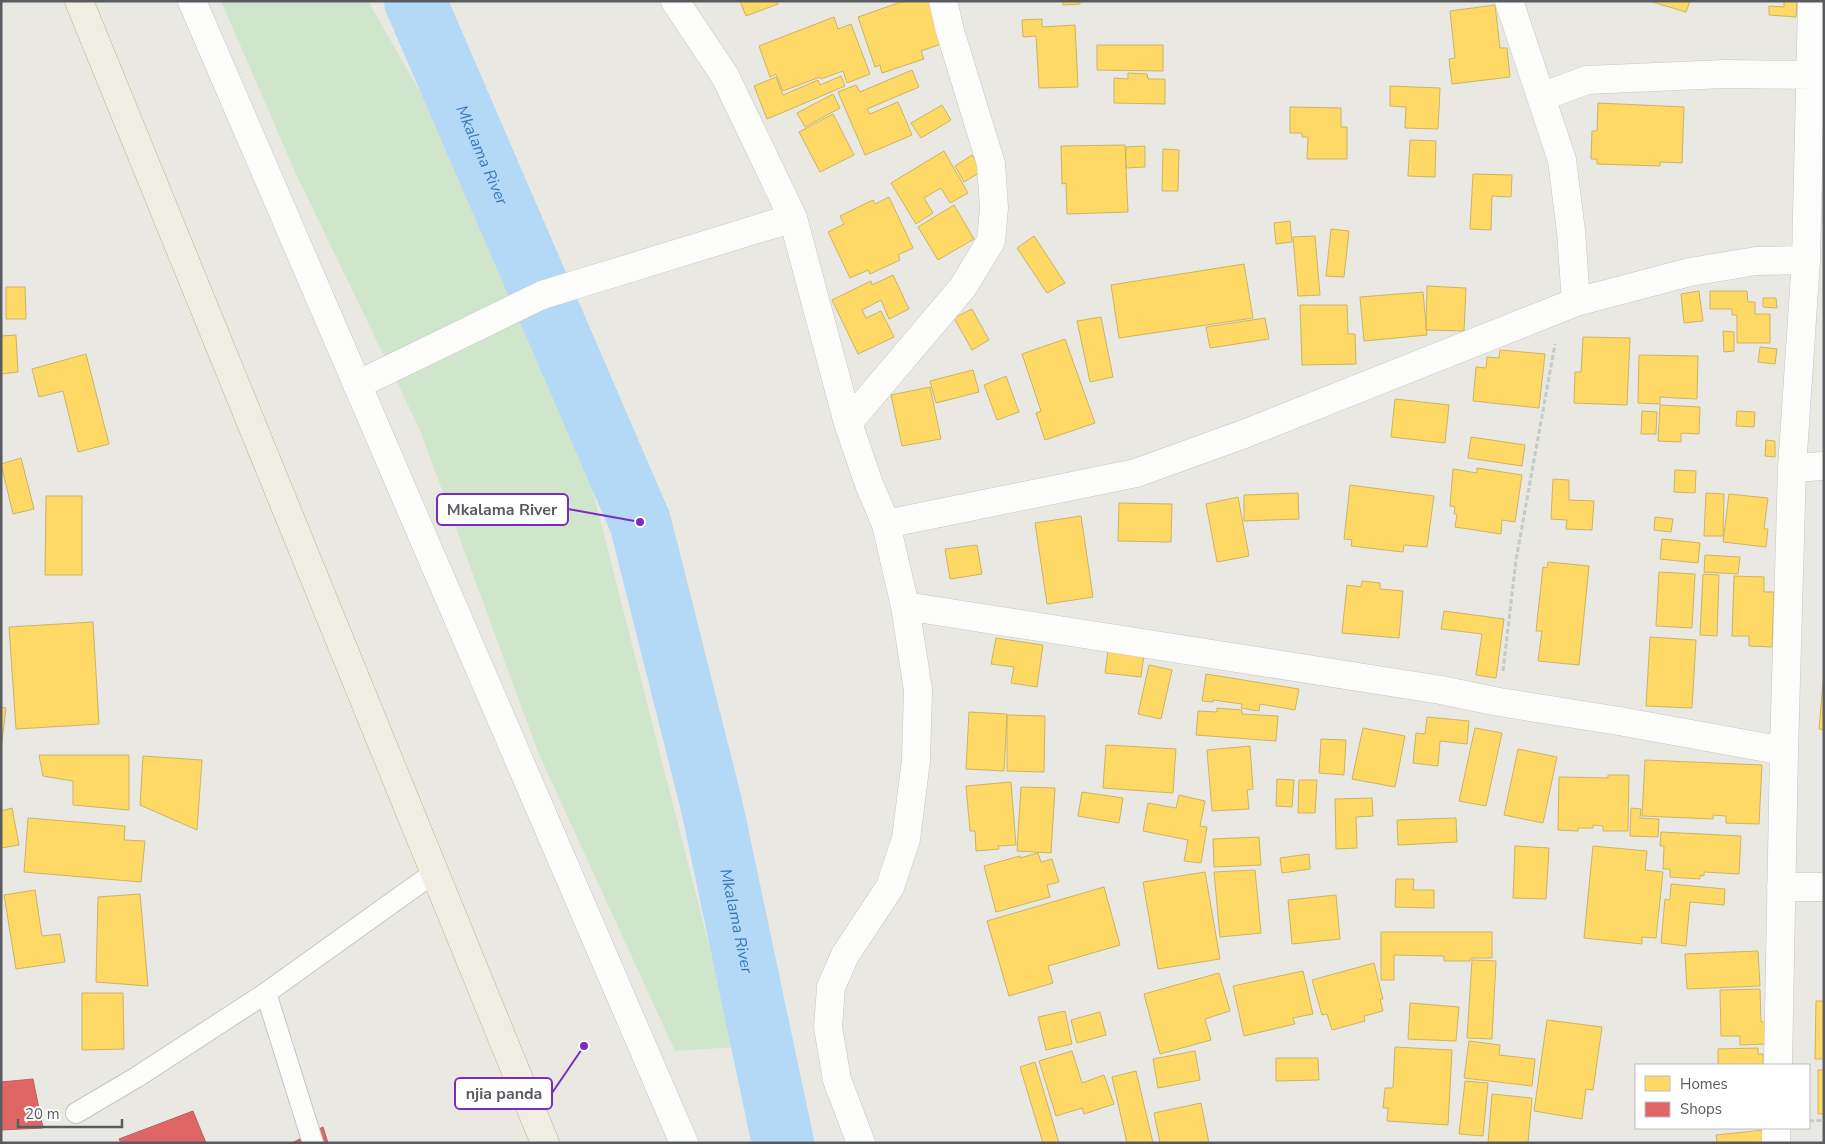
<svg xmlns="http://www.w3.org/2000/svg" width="1825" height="1144" font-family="'Nunito Sans',sans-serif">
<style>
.green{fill:#cfe6cd}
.homes{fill:#ffd966;stroke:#cdb464}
.shops{fill:#e06666;stroke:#b76364}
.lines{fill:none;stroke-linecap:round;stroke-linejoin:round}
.river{stroke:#b3d9f6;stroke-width:62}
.service-casing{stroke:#c5c5c3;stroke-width:22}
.minor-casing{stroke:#c5c5c3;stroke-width:29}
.trunk-casing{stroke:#c0b290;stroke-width:29}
.path{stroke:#c4cac7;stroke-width:3;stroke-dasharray:5 2.5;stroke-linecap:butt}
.service{stroke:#fcfcfb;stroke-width:20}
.minor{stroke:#fcfcfb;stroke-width:28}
.trunk{stroke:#f0eee2;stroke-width:28}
.labels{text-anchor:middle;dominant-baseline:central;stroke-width:5;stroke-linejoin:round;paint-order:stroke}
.water-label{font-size:16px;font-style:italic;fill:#3a78bb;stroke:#fff}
.leader{fill:none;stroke:#7b2cbf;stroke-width:2}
.callout-dot{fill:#7b2cbf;stroke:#fff;stroke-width:2}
.callout{fill:#fff;stroke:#7b2cbf;stroke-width:2}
.callout-label{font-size:16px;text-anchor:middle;font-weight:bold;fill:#585c61}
</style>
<rect width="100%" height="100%" fill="#e9e8e2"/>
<path class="green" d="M221,1h147l88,153 133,322 146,571 -60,4 -137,-299 -118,-322 -124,-256z"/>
<path class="homes" d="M740,1h37l1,3 -32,12z
M904,1h26l14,42 -23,8 3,8 -42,14 -2,-8 -5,2 -17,-50z
M1063,1h17v3l-17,1z
M1649,1h41l-4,11z
M1784,1h13l-1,16 -27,-2v-9l15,1z
M1495,5l5,43h7l3,29 -58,7 -3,-25 6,-1 -5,-47z
M834,17l4,12 13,-5 19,50 -23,9 -4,-12 -22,8 -1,-2 -37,14 -7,-17 -6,3 -11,-31z
M1042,19v8l33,-2 3,62 -39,1 -3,-52 -13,1 -1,-17z
M1097,45h66v26l-66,-1z
M912,70l7,17 -52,22 3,5 28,-12 14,33 -47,20 -27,-63 18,-7 4,7z
M1128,73l19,1 1,5h17v25l-51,-1v-25l14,1z
M841,76l4,10 -78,33 -13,-33 22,-9 7,18 35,-15 2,5z
M1390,86l50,2 -2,41 -33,-1 1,-21 -16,-1z
M833,94l7,14 -35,19 -8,-14z
M1598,103l86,4 -2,56 -22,-1v4l-63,-2v-5h-6l1,-28h5z
M942,105l9,15 -30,18 -10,-15z
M1290,107l51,1v19h6v32h-40l1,-22h-6v-4h-12z
M833,114l21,41 -34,17 -21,-40z
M1410,140l26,1 -1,36 -27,-1z
M1125,145l3,67 -61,2 -1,-31 -4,1 -1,-38z
M1145,146v21l-19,1v-21z
M1163,149l16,1 -1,41h-16z
M944,151l24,42 -18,10 -9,-15 -17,10 9,15 -17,11 -25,-41z
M972,155l10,16 -18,11 -9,-16z
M1473,174l39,1 -1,22 -19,-1 -1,34 -21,-1z
M889,197l24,51 -15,7 2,5 -30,14 -2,-4 -18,8 -22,-46 16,-8 -4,-8 33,-16 2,4z
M954,205l20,34 -36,21 -20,-33z
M1290,221l2,21 -16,2 -2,-21z
M1331,229l18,2 -5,46 -18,-1z
M1034,236l31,47 -18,10 -30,-45z
M1315,236l5,59 -22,1 -5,-59z
M1244,264l9,54 -134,20 -8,-53z
M893,275l16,34 -20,10 -8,-19 -19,10 4,8 15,-7 13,26 -36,17 -26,-54 39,-19 1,4z
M1427,286l39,2 -2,43 -38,-1z
M6,287h19l1,32h-20z
M1699,291l4,30 -19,2 -3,-29z
M1710,291h37l1,11h7v12h15v29h-33v-28h-5v-6h-22z
M1423,292l4,43 -63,6 -4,-44z
M1763,298h13l1,10 -14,-1z
M1300,305h47l1,29h7l1,30 -54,1z
M972,309l17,31 -17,10 -18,-32z
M1101,317l12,60 -23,5 -13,-61z
M1265,318l4,21 -59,9 -4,-21z
M1723,331l11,1v19l-10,1z
M16,335l2,37 -17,2v-38z
M1583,337l47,1 -3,67 -53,-2 1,-31h6z
M1065,339l30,84 -50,17 -9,-27 5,-2 -19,-57z
M1760,347l17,2 -2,15 -17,-2z
M1500,350l45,4 -6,54 -66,-7 3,-34 10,1 1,-11 12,1z
M86,354l23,90 -31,8 -15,-61 -24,6 -7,-28z
M1639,355l59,1 -1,43 -37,-2v7l-22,-1z
M973,370l6,22 -43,11 -6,-22z
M1006,376l13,36 -22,8 -13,-35z
M930,387l11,52 -39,7 -11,-51z
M1395,399l54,6 -4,38 -54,-6z
M1660,405l40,2 -1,27 -18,-1v9l-23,-1z
M1642,411l15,1 -1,22h-15z
M1737,411l18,1 -1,15 -18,-1z
M1471,437l54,8 -3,21 -54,-8z
M1766,440l9,1v16l-10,-1z
M21,458l13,51 -21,5 -12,-50z
M1477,468l45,7 -7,47 -13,-2 -1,14 -46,-7 2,-13h-3l1,-7 -5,-1 3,-37 24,4z
M1675,470l21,1 -1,22 -21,-1z
M1553,479l16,1v20l25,1 -2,29 -26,-1 1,-9 -16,-1z
M1350,485l84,11 -7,51 -23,-2 -1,7 -52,-6 1,-6 -8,-1z
M1298,493l1,26 -55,2v-26z
M1706,493l18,1 -1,42h-19z
M1729,494l39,4 -4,31h4l-2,18 -43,-5z
M46,496h36v79h-37z
M1238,497l11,59 -32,6 -11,-58z
M1119,503l53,1 -1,38 -53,-1z
M1081,516l12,81 -46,7 -12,-81z
M1655,517l18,2 -2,13 -17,-2z
M1662,539l38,4 -2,20 -38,-4z
M977,545l5,29 -32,5 -5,-30z
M1705,555l35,2 -2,17 -34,-2z
M1548,562l41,4 -10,99 -41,-4 4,-30h-6l7,-64 4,1z
M1659,572l36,2 -3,54 -36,-2z
M1703,574l16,1 -2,61 -17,-1z
M1734,576l30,1v15h10l-2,55 -23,-1v-10h-17z
M1362,581l18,2v6l23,2 -4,47 -57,-5 5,-48 14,2z
M1444,611l60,8 -8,59 -20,-3 6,-41 -41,-5z
M93,622l6,102 -83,5 -7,-102z
M1650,637l46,3 -4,68 -46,-2z
M996,638l47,7 -6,42 -26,-4 3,-16 -23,-3z
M1108,651l36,3 -3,23 -36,-4z
M1149,665l23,5 -11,49 -23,-5z
M1824,671v59l-5,-1z
M1206,674l93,15 -4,21 -35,-6 -1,7 -18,-3 1,-4 -29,-4v2l-11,-1z
M1,707l5,1 -5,42z
M1217,708l25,2v4l36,2 -2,25 -80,-6 2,-24 19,1z
M969,712l38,2 -3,57 -38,-2z
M1007,715l38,1 -1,56 -37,-1z
M1427,717l42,4 -2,23 -27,-3 -2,25 -25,-3 3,-30 9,1z
M1363,728l42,8 -10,51 -43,-8z
M1475,728l27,5 -16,73 -27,-5z
M1321,739l25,1 -2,35 -25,-2z
M1106,745l70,4 -3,44 -70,-5z
M1250,746l3,43 -6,1 2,19 -37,2 -5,-61z
M1518,749l39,8 -14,66 -39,-8z
M39,755h90v55l-56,-5v-24l-30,-5z
M143,756l59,4 -5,70 -57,-25z
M1645,760l117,5 -3,59 -33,-1v-7l-13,-1v4l-71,-3z
M1608,775h21l-1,56h-25v-5l-10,-1v3h-15v3l-20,-1 1,-53 49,1z
M1277,779l17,1 -2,27 -16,-1z
M1299,780h18l-2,33h-17z
M1011,782l5,63 -18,1 1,3 -23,2 -1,-20h-5l-4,-45z
M1021,787l34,1 -4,65 -34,-2z
M1082,792l41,6 -4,25 -41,-7z
M1179,795l26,6 -5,25 7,1 -6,36 -17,-2 4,-21 -45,-9 5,-28 28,5z
M1372,798l1,18 -17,1 1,31 -21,1 -1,-50z
M12,808l7,37 -18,3v-37z
M1631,808l10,1 -1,9 19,1 -1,18 -28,-1z
M28,818l97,8 -1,14 21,1 -4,41 -117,-10z
M1456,818l1,24 -59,3 -1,-25z
M1661,832l80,4 -2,38 -35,-2v4l-4,-1v4l-30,-2v-8h-7l1,-23h-4z
M1259,837l2,28 -47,2 -1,-28z
M1515,846l34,2 -3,51 -33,-1z
M1593,846l54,5 -2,19 18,2 -7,66 -14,-1v7l-58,-6z
M1038,853l3,9 11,-3 7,23 -12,3 3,12 -54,15 -12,-46 36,-10v2z
M1309,854l1,15 -28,4 -2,-15z
M1255,870l6,63 -41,4 -6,-65z
M1205,872l15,87 -62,10 -15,-87z
M1396,879h18l-1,11h21v18l-39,-1z
M1671,884l54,5 -1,16 -34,-3 -4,44 -25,-3 4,-44 5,1z
M1104,887l16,58 -72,21 5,17 -44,13 -22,-75z
M35,890l7,46 18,-2 5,28 -49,7 -12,-74z
M140,894l8,92 -52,-4 2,-85z
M1336,895l4,44 -48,5 -4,-44z
M1381,932h111v26h-21l-1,3h-26v-5l-50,-1v25h-13z
M1758,951l2,35 -73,3 -2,-35z
M1472,960l24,1 -4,78 -25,-1z
M1374,963l9,36h-3l3,12 -19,5 1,5 -33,9 -5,-16 -5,1 -10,-35z
M1303,971l10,43 -20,4 2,6 -51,12 -11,-50z
M1219,973l11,38 -25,8 6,21 -51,14 -16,-60z
M1760,989l1,33h5v22l-26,1v-9h-19l-1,-46z
M82,993h41l1,56 -42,1z
M1816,1001h8v58h-9z
M1410,1003l49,4 -3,34 -48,-2z
M1065,1011l7,33 -26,6 -8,-33z
M1100,1012l6,23 -29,8 -6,-23z
M1547,1020l55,7 -9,63 -7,-1 -4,30 -48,-8z
M1469,1041l31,4 -1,10 36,4 -3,27 -68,-8z
M1395,1047l57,3 -4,75 -61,-4 1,-13h-5l2,-20h8z
M1758,1048v6h5v11h-45v-16z
M1072,1051l10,32 22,-8 10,29 -30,10 -2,-6 -26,8 -17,-55z
M1195,1051l5,29 -42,8 -5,-29z
M1276,1058h42l1,22 -43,1z
M1035,1062l24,81h-16l-23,-76z
M1818,1070h6v44h-6z
M1136,1071l17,72h-26l-15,-66z
M1465,1081l23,2 -5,53 -24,-2z
M1492,1094l40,4 -4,45h-40z
M1201,1103l8,40h-49l-6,-30z
M1764,1130l2,13h-49l-1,-8z"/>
<path class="shops" d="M33,1079l10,49 -42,2v-48z
M193,1111l13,32h-85l-2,-4z
M323,1127l5,16h-36z"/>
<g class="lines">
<path class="river" id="s1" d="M415,1l225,521 72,285 71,336"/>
<g class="service-casing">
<path id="service" d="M266,993l47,150
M76,1113l61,-36 129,-84 169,-121"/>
</g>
<g class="minor-casing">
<path id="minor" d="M192,1l492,1142
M675,1l50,75 68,142 55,205 21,61 17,40 19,82 13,84 -2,70 -10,79 -16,48 -45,68 -14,32 -3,40 9,53 24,63
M1509,1l53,159 9,71 5,71
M1541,97l46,-17 138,-6 85,1
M357,385l185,-90 251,-77
M848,423l115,-136 28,-46 3,-33 -3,-44 -41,-133 -7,-30
M1792,468l32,-2
M886,524l250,-51 108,-39 332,-132 114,-30 66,-11 50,-1
M905,606l536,84 58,12 120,19 165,30
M1781,887h43
M1778,1065l6,-314 8,-283 14,-208 6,-259
M1776,1143v-15"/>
</g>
<g class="trunk-casing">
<path id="trunk" d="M79,1l466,1142"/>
</g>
<path class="path" d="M1503,671l13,-111 39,-216
M1809,1121l15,-1"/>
<use href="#service" class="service"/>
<use href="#minor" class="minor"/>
<use href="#trunk" class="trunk"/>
</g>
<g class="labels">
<g class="water-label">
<text stroke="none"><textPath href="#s1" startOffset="168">Mkalama River</textPath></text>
<text stroke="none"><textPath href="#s1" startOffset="978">Mkalama River</textPath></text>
</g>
</g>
<path class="leader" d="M640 522L568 509M584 1046L552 1093"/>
<g class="callout-dot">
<circle cx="640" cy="522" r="5"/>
<circle cx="584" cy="1046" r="5"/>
</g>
<g class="callout">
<rect x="437" y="494" width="131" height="31" rx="5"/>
<rect x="455" y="1078" width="97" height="31" rx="5"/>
</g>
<g class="callout-label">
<text x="502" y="515">Mkalama River</text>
<text x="504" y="1099">njia panda</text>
</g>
<rect width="1825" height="1144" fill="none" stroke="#585c61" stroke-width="5"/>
<rect x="1635" y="1064" width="175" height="65" fill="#ffffff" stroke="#bcbec0"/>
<rect x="1645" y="1076" width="25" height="15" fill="#ffd966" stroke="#bcbec0"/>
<text x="1680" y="1089" font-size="15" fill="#585c61">Homes</text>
<rect x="1645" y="1102" width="25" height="15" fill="#e06666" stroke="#bcbec0"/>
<text x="1680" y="1114" font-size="15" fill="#585c61">Shops</text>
<path d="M18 1119v8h104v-8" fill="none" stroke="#585c61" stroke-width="2.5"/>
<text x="25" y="1119" font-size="15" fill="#585c61" stroke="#ffffff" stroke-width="4" paint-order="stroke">20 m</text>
</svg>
